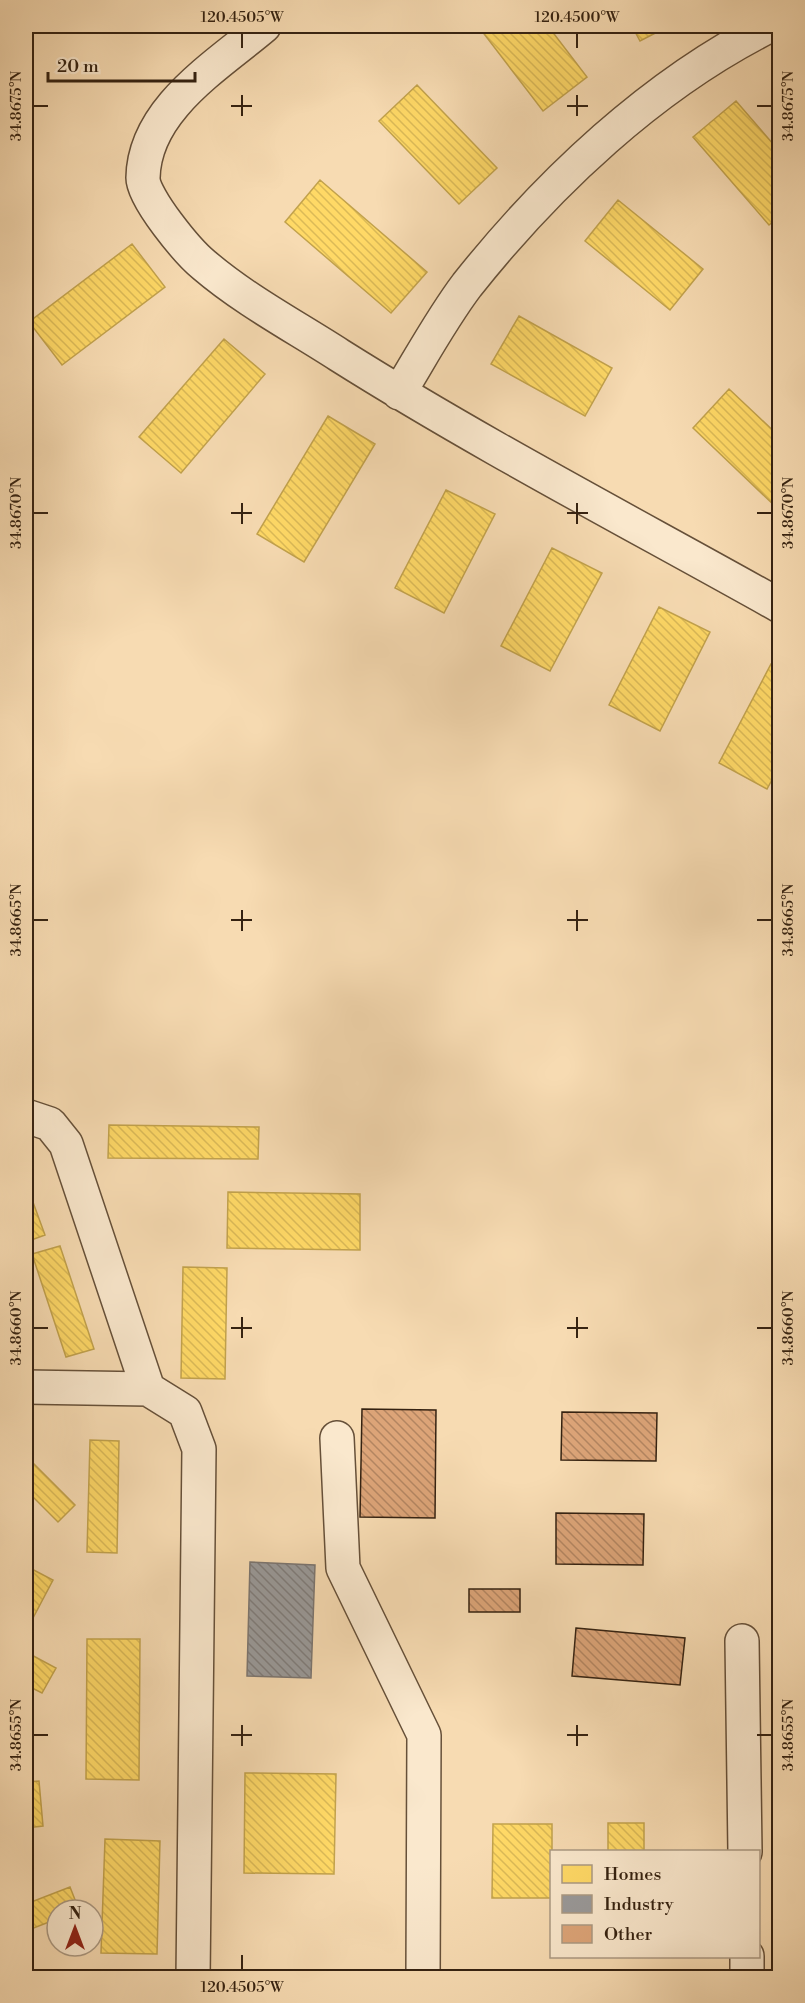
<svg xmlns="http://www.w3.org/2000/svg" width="805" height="2003" font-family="'Libre Bodoni',serif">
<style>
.homes{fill:url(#homes-back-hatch);stroke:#c2a24c;stroke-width:1.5}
.industry{fill:url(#industry-back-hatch);stroke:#7b7570;stroke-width:1.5}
.building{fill:url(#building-back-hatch);stroke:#352211;stroke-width:1.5}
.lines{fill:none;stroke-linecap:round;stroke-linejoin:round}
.minor-casing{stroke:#665039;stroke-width:36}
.minor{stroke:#fae8cd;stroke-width:33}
.ticks{fill:none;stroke:#352211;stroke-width:2}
.neatline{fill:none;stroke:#352211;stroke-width:2}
.ticks-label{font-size:15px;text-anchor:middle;fill:#352211}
</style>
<defs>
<pattern id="homes-back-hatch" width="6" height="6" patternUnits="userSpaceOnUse" patternTransform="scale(1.5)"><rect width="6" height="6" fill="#ffd966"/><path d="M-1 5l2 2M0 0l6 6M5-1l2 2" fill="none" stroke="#dbba57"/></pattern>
<pattern id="industry-back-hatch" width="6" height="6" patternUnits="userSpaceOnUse" patternTransform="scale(1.5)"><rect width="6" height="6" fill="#999"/><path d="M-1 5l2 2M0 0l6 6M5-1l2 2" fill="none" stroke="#7e7c7b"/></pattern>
<pattern id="building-back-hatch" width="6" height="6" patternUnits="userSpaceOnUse" patternTransform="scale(1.5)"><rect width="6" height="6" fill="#dca478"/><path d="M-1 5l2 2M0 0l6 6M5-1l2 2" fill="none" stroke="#b38561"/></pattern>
</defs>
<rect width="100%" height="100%" fill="#f7dbb2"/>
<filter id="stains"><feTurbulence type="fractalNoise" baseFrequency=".00333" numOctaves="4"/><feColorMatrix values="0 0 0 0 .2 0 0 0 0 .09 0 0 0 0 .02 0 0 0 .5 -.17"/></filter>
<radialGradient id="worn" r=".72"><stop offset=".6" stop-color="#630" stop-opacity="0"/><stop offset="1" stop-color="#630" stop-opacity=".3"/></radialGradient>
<path class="homes" d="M478,26h70l39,51 -44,34z
M632,26h37l-29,15z
M417,85l80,83 -38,36 -80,-83z
M736,101l44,51v64l-11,9 -76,-88z
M320,180l107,92 -36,41 -106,-91z
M618,200l85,69 -33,41 -85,-69z
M132,244l33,43 -103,78 -33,-43z
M519,316l93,52 -27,48 -94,-52z
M224,339l41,35 -84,99 -42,-36z
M729,389l51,48v68l-3,3 -84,-80z
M328,416l47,28 -71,118 -47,-28z
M446,490l49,24 -51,99 -49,-25z
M552,548l50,25 -52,98 -49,-25z
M659,607l51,25 -50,99 -51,-26z
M771,664l9,4v97l-13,24 -48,-26z
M109,1125l150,2 -1,32 -150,-1z
M26,1183l19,52 -19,7z
M228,1192l132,2v56l-133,-2z
M60,1246l34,103 -28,8 -34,-103z
M183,1267l44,1 -2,111 -44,-1z
M90,1440l29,1 -2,112 -30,-1z
M26,1456l49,49 -17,17 -32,-32z
M26,1566l27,14 -20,38 -7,-4z
M87,1639h53l-1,141 -53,-1z
M26,1652l30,16 -14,25 -16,-8z
M245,1773l91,1 -2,100 -90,-1z
M39,1781l4,45 -17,2v-46z
M608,1823h36v29h-36z
M493,1824h59v74h-60z
M105,1839l55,2 -3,113 -56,-1z
M70,1887l9,23h-22v9l-31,12v-27z"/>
<path class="industry" d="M250,1562l65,3 -4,113 -64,-2z"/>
<path class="building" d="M362,1409l74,1 -1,108 -75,-1z
M562,1412l95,1 -1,48 -95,-1z
M556,1513l88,1 -1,51 -87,-1z
M469,1589h51v23h-51z
M576,1628l109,10 -5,47 -108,-9z"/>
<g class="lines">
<g class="minor-casing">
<path id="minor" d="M264,26c-47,40 -120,83 -121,152 0,20 45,74 61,87 41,35 90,61 135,90 143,90 293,168 441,251
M399,393c22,-36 43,-75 68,-108 81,-102 186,-201 302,-259
M26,1116l24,8 16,20 82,245
M26,1387l122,2 37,23 14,37 -6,529
M337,1438l6,130 81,167 -1,243
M742,1641l3,211
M747,1956v22"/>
</g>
<use href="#minor" class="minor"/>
</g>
<path class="ticks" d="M242,33v15M577,33v15M242,95v21M577,95v21M33,106h15M231,106h21M567,106h21M757,106h15M242,503v21M577,503v21M33,513h15M231,513h21M567,513h21M757,513h15M242,910v21M577,910v21M33,920h15M231,920h21M567,920h21M757,920h15M242,1317v21M577,1317v21M33,1328h15M231,1328h21M567,1328h21M757,1328h15M242,1725v21M577,1725v21M33,1735h15M231,1735h21M567,1735h21M757,1735h15M242,1955v15"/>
<rect width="805" height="2003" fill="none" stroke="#f7dbb2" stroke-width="66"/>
<rect x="550" y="1850" width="210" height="108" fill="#fae8cd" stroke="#ab9982" stroke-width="1.5"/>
<rect x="562" y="1865" width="30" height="18" fill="#ffd966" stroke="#ab9982" stroke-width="1.5"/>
<text x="604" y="1880" font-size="18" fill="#352211">Homes</text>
<rect x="562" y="1895" width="30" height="18" fill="#999999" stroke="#ab9982" stroke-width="1.5"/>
<text x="604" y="1910" font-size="18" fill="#352211">Industry</text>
<rect x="562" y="1925" width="30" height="18" fill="#dca478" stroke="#ab9982" stroke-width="1.5"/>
<text x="604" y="1940" font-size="18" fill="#352211">Other</text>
<g transform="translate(75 1928)"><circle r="28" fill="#fae8cd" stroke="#ab9982" stroke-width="1.5"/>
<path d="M0-4.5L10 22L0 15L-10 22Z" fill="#8f2418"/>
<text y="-9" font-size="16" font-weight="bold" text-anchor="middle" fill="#352211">N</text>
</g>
<path d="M48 72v9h147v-9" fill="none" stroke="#352211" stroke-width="3"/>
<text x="57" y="72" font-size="18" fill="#352211" stroke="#fae8cd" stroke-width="4.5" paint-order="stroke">20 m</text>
<rect x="33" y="33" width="739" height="1937" class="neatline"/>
<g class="ticks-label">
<text x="242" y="22">120.4505°W</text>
<text x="577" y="22">120.4500°W</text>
<text transform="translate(16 106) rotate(-90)" y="5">34.8675°N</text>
<text transform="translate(788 106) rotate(-90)" y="5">34.8675°N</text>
<text transform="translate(16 513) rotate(-90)" y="5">34.8670°N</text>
<text transform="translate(788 513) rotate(-90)" y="5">34.8670°N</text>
<text transform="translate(16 920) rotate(-90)" y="5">34.8665°N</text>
<text transform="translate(788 920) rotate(-90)" y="5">34.8665°N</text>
<text transform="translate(16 1328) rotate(-90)" y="5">34.8660°N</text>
<text transform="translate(788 1328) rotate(-90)" y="5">34.8660°N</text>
<text transform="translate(16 1735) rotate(-90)" y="5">34.8655°N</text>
<text transform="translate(788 1735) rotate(-90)" y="5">34.8655°N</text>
<text x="242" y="1992">120.4505°W</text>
</g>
<rect width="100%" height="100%" filter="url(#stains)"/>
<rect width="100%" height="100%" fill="url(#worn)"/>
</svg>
